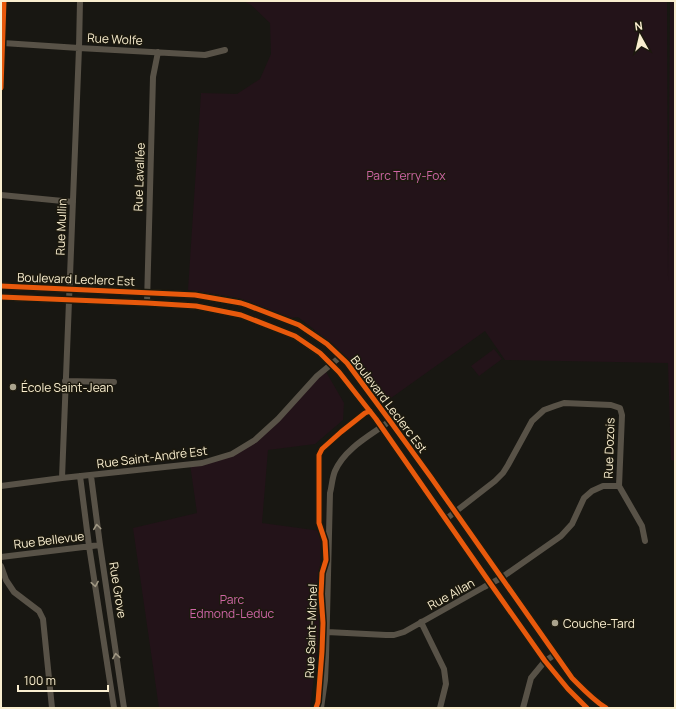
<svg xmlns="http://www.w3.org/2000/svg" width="676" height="709" font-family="Manrope,sans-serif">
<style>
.green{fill:#231319}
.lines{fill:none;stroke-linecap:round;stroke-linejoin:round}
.minor{stroke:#585247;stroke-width:6}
.tertiary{stroke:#585247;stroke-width:7}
.cycleway-casing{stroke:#1c190e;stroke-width:8}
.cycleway{stroke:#e8590c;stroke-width:5}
.oneway{stroke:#a09884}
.poi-dot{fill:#aaa38d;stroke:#1c190e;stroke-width:1.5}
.labels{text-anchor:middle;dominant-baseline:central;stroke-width:3;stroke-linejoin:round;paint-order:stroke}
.street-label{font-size:12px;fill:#f9eecf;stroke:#1c190e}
.park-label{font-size:12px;fill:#cf65a7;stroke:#1c190e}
.poi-label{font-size:12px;fill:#f9eecf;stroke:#1c190e;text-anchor:start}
</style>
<rect width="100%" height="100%" fill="#181712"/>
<path class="green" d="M243,1h424l1,281 2,-281h5v460l-4,-1 -3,-97 -163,-3 -20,-29 -101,72 -17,-28 -56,-48 -13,-10 -7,1 -53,-20 -50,-8 13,-197 36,1 23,-15 11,-25 -1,-31 -19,-18z
M494,349l8,10 -23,17 -8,-10z
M325,370l19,33 -1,17 -28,24 -47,6 -6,73 59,8 -2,106 -9,71h-151l-26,-180 64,-15 -7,-49 42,-10 23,-14z"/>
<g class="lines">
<path class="minor" d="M3,43l76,5 126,7 20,-5
M1,88l3,-87
M1,195l72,7
M147,303l6,-226 5,-25
M65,381l49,1
M80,476l9,70 25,162
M91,476l9,69 24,163
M62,478l17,-430 1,-47
M1,486l61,-8 140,-15 30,-9 23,-14 23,-21 39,-43 23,-19
M446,519l49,-38 8,-8 5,-8 24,-44 12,-11 11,-4 9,-3 47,2 9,3 2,7 -3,71 23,40 3,15
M1,557l99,-12
M1,566l5,14 8,12 25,19 4,8 9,89
M421,622l23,47 2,15 -6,24
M327,632l59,3h8l10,-3 80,-45 17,-9 60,-42 11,-12 12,-26 8,-7 11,-5h16
M321,708l4,-28 1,-23 4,-164c2,-7 2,-15 5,-22 10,-23 36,-36 55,-50
M523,708l8,-30 14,-17 11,-7"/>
<path class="tertiary" d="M1,286l194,9 46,8 6,2 52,20 28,19 20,19 43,58 40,55 142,202c11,11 21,22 34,30
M1,297l146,6 49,3 45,9 54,21 25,17 19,19 37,47 114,164 55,78 23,28 19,19"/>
<g class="cycleway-casing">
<path id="cycleway" d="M1,88l3,-87
M1,286l194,9 46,8 6,2 52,20 28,19 20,19 43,58 40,55 142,202c11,11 21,22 34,30
M1,297l146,6 49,3 45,9 54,21 25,17 19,19 37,47 114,164 55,78 23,28 19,19
M316,708l2,-6 4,-51 1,-28 -2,-29 1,-21 4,-13 -1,-19 -6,-18v-68l3,-6 19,-17 24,-19 5,-2"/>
</g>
<use href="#cycleway" class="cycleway"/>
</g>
<defs><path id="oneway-chevron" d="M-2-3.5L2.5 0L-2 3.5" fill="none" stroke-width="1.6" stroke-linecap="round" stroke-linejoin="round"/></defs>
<g class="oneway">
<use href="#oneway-chevron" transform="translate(97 527) rotate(-97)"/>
<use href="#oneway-chevron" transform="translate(95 584) rotate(81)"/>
<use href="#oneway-chevron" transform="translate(116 656) rotate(-99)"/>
</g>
<g class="poi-dot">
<circle cx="13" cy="387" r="4"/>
<circle cx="555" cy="623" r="4"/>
</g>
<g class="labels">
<g class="street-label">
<text transform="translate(115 39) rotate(3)">Rue Wolfe</text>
<text transform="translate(139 177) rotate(-88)">Rue Lavallée</text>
<text transform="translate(61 227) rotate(-88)">Rue Mullin</text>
<text transform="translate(76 279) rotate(2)">Boulevard Leclerc Est</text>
<text transform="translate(389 404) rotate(53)">Boulevard Leclerc Est</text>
<text transform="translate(609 448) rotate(-88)">Rue Dozois</text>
<text transform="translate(152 457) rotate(-7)">Rue Saint-André Est</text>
<text transform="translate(49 540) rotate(-7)">Rue Bellevue</text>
<text transform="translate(118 590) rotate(81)">Rue Grove</text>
<text transform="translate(451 594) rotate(-29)">Rue Allan</text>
<text transform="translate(311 631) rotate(-88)">Rue Saint-Michel</text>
</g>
<g class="park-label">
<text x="406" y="175">Parc Terry-Fox</text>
<text x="232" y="599">Parc<tspan x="232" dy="14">Edmond-Leduc</tspan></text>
</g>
<g class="poi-label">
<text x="21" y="387">École Saint-Jean</text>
<text x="563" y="623">Couche-Tard</text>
</g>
</g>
<rect width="676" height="709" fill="none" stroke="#f9eecf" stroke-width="4"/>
<g transform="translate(640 36) rotate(352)" stroke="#1c190e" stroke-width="3" paint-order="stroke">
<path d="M0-3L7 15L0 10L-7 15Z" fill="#f9eecf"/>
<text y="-6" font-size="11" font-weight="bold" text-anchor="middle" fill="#f9eecf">N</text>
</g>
<path d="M18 685v6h90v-6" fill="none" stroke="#f9eecf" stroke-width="2"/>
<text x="24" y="685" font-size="12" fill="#f9eecf" stroke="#1c190e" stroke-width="3" paint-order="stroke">100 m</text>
</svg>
